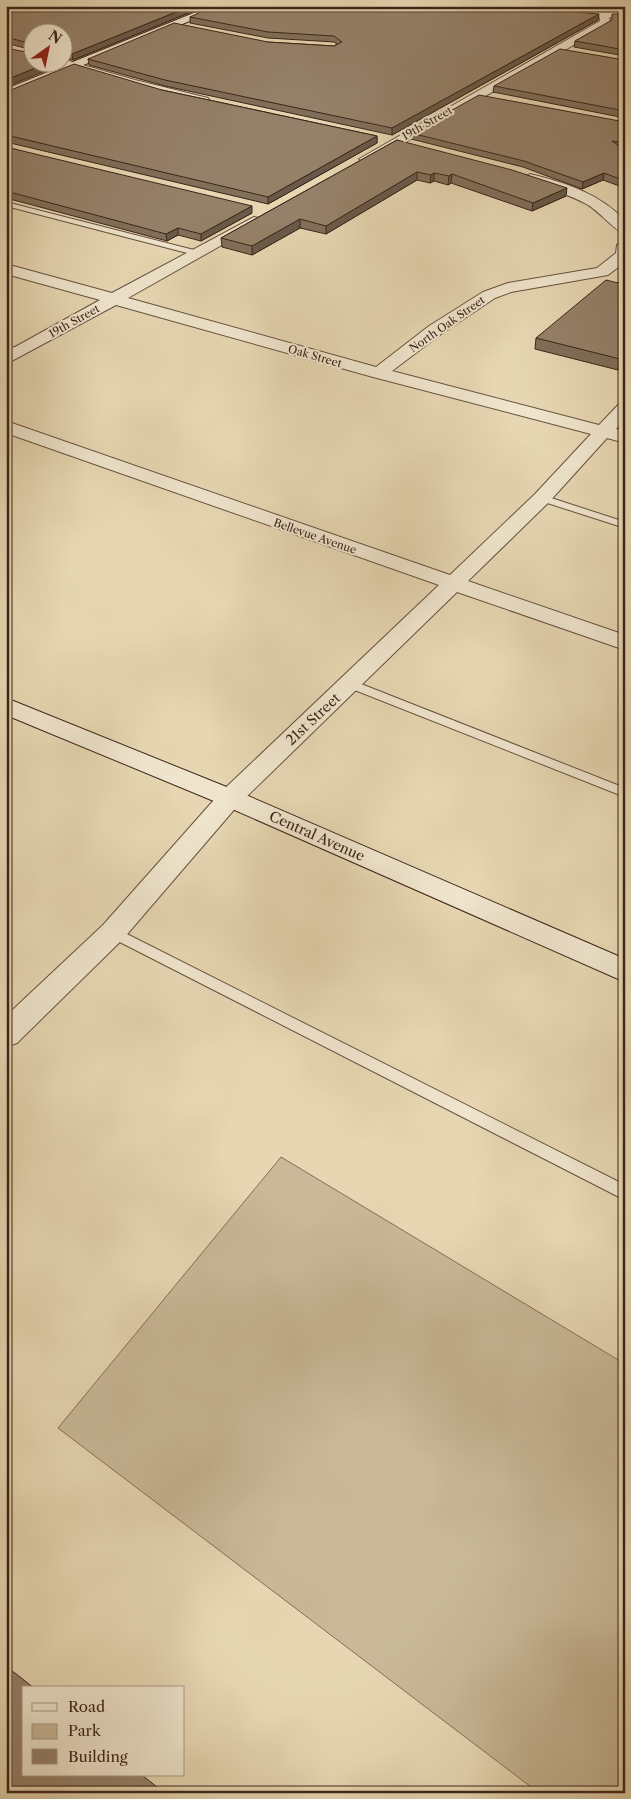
<svg xmlns="http://www.w3.org/2000/svg" width="631" height="1799" font-family="'Libre Caslon Text',serif">
<style>
.green{fill:#c9b998;stroke:#846e58}
.lines{fill:none;stroke-linecap:round;stroke-linejoin:round}
.lane-casing{stroke:#68513f;stroke-width:2}
.street-casing{stroke:#68513f;stroke-width:2}
.secondary-casing{stroke:#3e2419;stroke-width:2}
.lane{fill:#efe5cd;fill-rule:evenodd}
.street{fill:#efe5cd;fill-rule:evenodd}
.secondary{fill:#efe5cd;fill-rule:evenodd}
.wall{fill:#806f5a;stroke:#3e2419}
.shaded-wall{fill:#685a4a;stroke:#3e2419}
.building{fill:#958169;stroke:#3e2419}
.labels{text-anchor:middle;dominant-baseline:central;stroke-width:4;stroke-linejoin:round;paint-order:stroke}
.far-street-label{font-size:11px;fill:#3e2419;stroke:#efe5cd}
.street-label{font-size:14px;fill:#3e2419;stroke:#efe5cd}
</style>
<rect width="100%" height="100%" fill="#e6d7b2"/>
<filter id="stains"><feTurbulence type="fractalNoise" baseFrequency=".004" numOctaves="4"/><feColorMatrix values="0 0 0 0 .2 0 0 0 0 .09 0 0 0 0 .02 0 0 0 .5 -.17"/></filter>
<radialGradient id="worn" r=".72"><stop offset=".6" stop-color="#630" stop-opacity="0"/><stop offset="1" stop-color="#630" stop-opacity=".3"/></radialGradient>
<path class="green" d="M281,1157l344,207v429h-86l-481,-365z"/>
<g class="lines">
<g class="lane-casing">
<path id="lane" d="M6,202l192,49 1,2 -4,2 -189,-49z
M6,345l16,5 1,2 -4,3 -13,-4z
M542,495l83,27v6l-87,-28v-4z
M351,680l274,108v9l-278,-110v-6z
M113,927l512,258v15l-517,-264 -2,-4 2,-4z"/>
</g>
<g class="street-casing">
<path id="street" d="M604,11l5,3 1,10 -239,138 -5,1 -7,-4 241,-138 -1,-7z
M62,59l73,21 73,18 2,3 -6,4 -77,-19 -69,-22 -2,-2h6z
M530,174c34,8 71,20 95,47v13c-9,-2 -26,-23 -37,-29 -19,-11 -42,-17 -63,-24l-2,-3z
M254,217l5,1 2,3 -2,3 -131,74 248,69 53,-41 54,-34 25,-9 89,-15 19,-15 1,-8 8,-4v21l-17,13 -97,17 -16,6 -54,36 -49,37 207,54 20,-21 6,-1v16l-9,10 9,2v12l-18,-5 -58,64 -81,79 157,54v15l-168,-58 -218,212 -116,135 -106,104 -11,4v-31l97,-91 118,-133 218,-207 -433,-152v-12l444,154 85,-81 56,-60 -218,-57 -257,-72 -110,59v-12l94,-52 -94,-26v-10l106,29z"/>
</g>
<g class="secondary-casing">
<path id="secondary" d="M211,6h15l-220,91v-8z
M492,6l133,6v6l-71,-3 -57,-6z
M6,698l233,94 386,167v23l-404,-178 -215,-89z"/>
</g>
<use href="#lane" class="lane"/>
<use href="#street" class="street"/>
<use href="#secondary" class="secondary"/>
</g>
<path class="wall" d="M24,6h182l-133,54 -11,-2v-26h-30v18l-26,-7v-29z
M528,6h97v4z
M625,14v42l-51,-9 1,-6z
M190,17l408,3 -206,115 -227,-49 -76,-21 -1,-6 180,-17 66,4 3,-2 -3,-2 -66,-4 -78,-15z
M625,60v58l-132,-26 1,-6z
M162,90l215,46v7l-109,61 -262,-62v-50z
M625,122v66l-22,-8 -21,9 -59,-22 -112,-28v-6z
M397,140l169,56 -34,15 -81,-28 -3,2 -14,-4 -4,2 -13,-3 -91,54 -26,-6 -48,27 -30,-8 -1,-9z
M6,147l246,66 -51,28 -23,-6 -11,6 -161,-43z
M625,278v86l-7,6 -83,-21 1,-11z"/>
<path class="shaded-wall" d="M6,6h8l-8,4z
M191,6h15l-133,54 -1,-6z
M599,14l-1,6 -206,115v-7z
M50,62h9l1,3 -54,22v-7z
M377,136v7l-109,61v-7z
M417,172v8l-91,54v-8z
M434,173v8l-4,2 1,-8z
M604,173l-1,7 -21,9 1,-7z
M452,174l-1,9 -3,2 1,-9z
M567,188l-1,8 -34,15 1,-8z
M252,206v7l-51,28v-7z
M300,219v9l-48,27v-9z
M178,228v7l-11,6 -1,-7z
M625,355v9l-7,6 2,-11z"/>
<path class="building" d="M24,6h167l-119,48 -10,-2v-20h-30v12l-26,-7v-23z
M214,6h296l89,8 -207,114 -227,-48 -77,-21 86,-36 94,19 66,4 8,-4 -8,-6 -66,-4 -78,-15z
M612,14h13v36l-50,-9 37,-21z
M6,48l25,5 1,-2v11h18l-44,18z
M560,49l65,11v51l-131,-25z
M74,64l88,26 215,46 -109,61 -262,-62v-43z
M479,95l146,27v21l-13,-2 13,9v31l-21,-8 -21,9 -59,-21 -113,-28z
M397,140l115,30 55,18 -34,15 -81,-29 -3,2 -15,-3 -3,2 -14,-3 -91,54 -26,-7 -48,27 -31,-8z
M6,147l246,59 -51,28 -23,-6 -12,6 -160,-43z
M625,278v77l-5,4 -84,-21 70,-58 12,3z
M6,1666l28,22h-10v87h118l20,16 -2,2h-154z"/>
<g class="labels">
<g class="far-street-label">
<text transform="translate(427 123) rotate(-30)">19th Street</text>
<text transform="translate(74 321) rotate(-29)">19th Street</text>
<text transform="translate(447 324) rotate(-35)">North Oak Street</text>
<text transform="translate(315 356) rotate(16)">Oak Street</text>
<text transform="translate(315 536) rotate(19)">Bellevue Avenue</text>
</g>
<g class="street-label">
<text transform="translate(313 719) rotate(-43)">21st Street</text>
<text transform="translate(317 836) rotate(24)">Central Avenue</text>
</g>
</g>
<rect width="631" height="1799" fill="none" stroke="#e6d7b2" stroke-width="25"/>
<rect x="8" y="8" width="616" height="1784" fill="none" stroke="#3e2419" stroke-width="2.5"/>
<rect x="12" y="12" width="606" height="1774" fill="none" stroke="#3e2419"/>
<rect x="22" y="1686" width="162" height="90" fill="#efe5cd" stroke="#a89885"/>
<rect x="32" y="1703" width="25" height="8" fill="#efe5cd" stroke="#a89885"/>
<text x="68" y="1712" font-size="15" fill="#3e2419">Road</text>
<rect x="32" y="1724" width="25" height="15" fill="#c9b998" stroke="#a89885"/>
<text x="68" y="1736" font-size="15" fill="#3e2419">Park</text>
<rect x="32" y="1749" width="25" height="15" fill="#958169" stroke="#a89885"/>
<text x="68" y="1762" font-size="15" fill="#3e2419">Building</text>
<g transform="translate(48 48) rotate(33)"><circle r="24" fill="#efe5cd" stroke="#a89885"/>
<path d="M0-4L9 19L0 12L-9 19Z" fill="#8f2418"/>
<text y="-8" font-size="14" font-weight="bold" text-anchor="middle" fill="#3e2419">N</text>
</g>
<rect width="100%" height="100%" filter="url(#stains)"/>
<rect width="100%" height="100%" fill="url(#worn)"/>
</svg>
